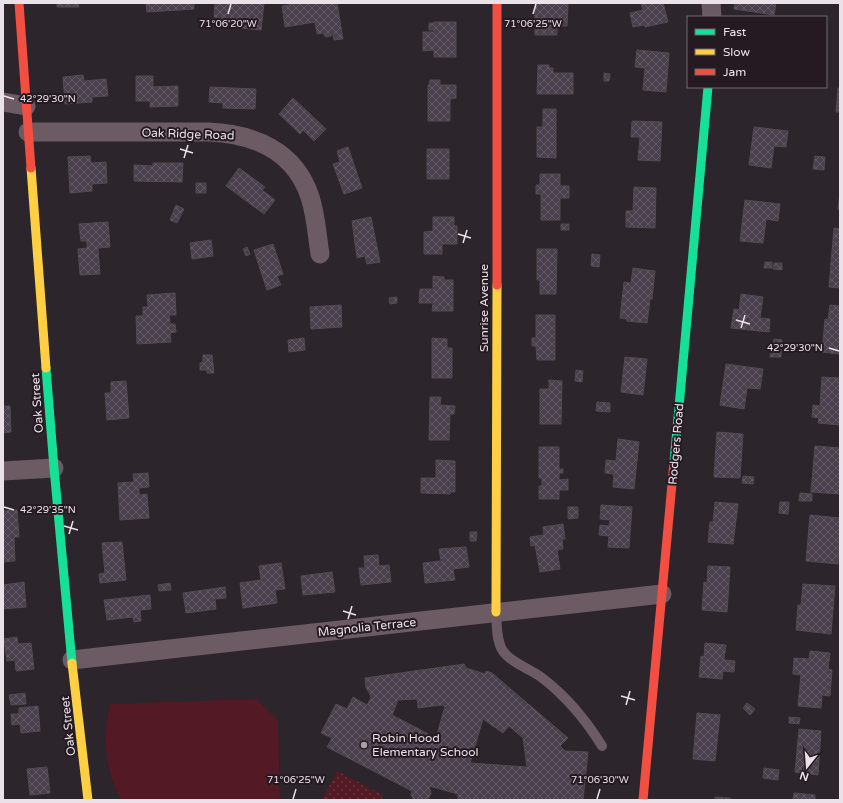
<svg xmlns="http://www.w3.org/2000/svg" width="843" height="803" font-family="'Varela Round',sans-serif">
<style>
.park{fill:url(#park-dots)}
.garden{fill:#531924}
.building{fill:url(#building-cross-hatch);stroke:#504c50;fill-rule:evenodd}
.lines{fill:none;stroke-linecap:round;stroke-linejoin:round}
.lane{stroke:#6c5b62;stroke-width:10}
.street{stroke:#6c5b62;stroke-width:19}
.fast{stroke:#16e098;stroke-width:9}
.slow{stroke:#ffcf43;stroke-width:9}
.jam{stroke:#f24e42;stroke-width:9}
.ticks{fill:none;stroke:#eae2e8;stroke-width:1.5}
.poi-dot{fill:#a8a0a6;stroke:#251922;stroke-width:1.5}
.labels{text-anchor:middle;dominant-baseline:central;stroke-width:4;stroke-linejoin:round;paint-order:stroke}
.street-label{font-size:12px;fill:#eae2e8;stroke:#251922}
.poi-label{font-size:12px;fill:#eae2e8;stroke:#251922;text-anchor:start}
.ticks-label{font-size:10px;text-anchor:middle;fill:#eae2e8;stroke:#251922;stroke-width:4;stroke-linejoin:round;paint-order:stroke}
</style>
<defs>
<pattern id="park-dots" width="8" height="8" patternUnits="userSpaceOnUse"><rect width="8" height="8" fill="#531924"/><path d="M2 2h.1M6 6h.1" fill="none" stroke="#6c3a44" stroke-width="1.8" stroke-linecap="round"/></pattern>
<pattern id="building-cross-hatch" width="8" height="8" patternUnits="userSpaceOnUse"><rect width="8" height="8" fill="#4a3f4c"/><path d="M0 0l8 8M0 8l8-8" fill="none" stroke="#645a66"/></pattern>
</defs>
<rect width="100%" height="100%" fill="#2c252b"/>
<path class="park" d="M337,771l46,24 -2,5h-59z"/>
<path class="garden" d="M256,699l22,21 2,80h-159c-16,-31 -19,-62 -11,-96z"/>
<path class="building" d="M57,3h21l1,4h-22z
M146,3h48v6l-47,3z
M215,3h18l8,1 1,-1h22l-3,27 -42,-4 1,-8 -6,-1z
M299,3h38l6,36 -9,1 -1,-7 -2,3 -5,1 -3,-4 -6,1 -2,-12 -30,5 -3,-21z
M535,3l33,1 -1,22h-10v9h-22z
M641,3h24h-2l5,19 -23,5v-2l-12,2 -3,-14 13,-3z
M735,3h41l-2,12 -40,-6z
M434,22h22v35h-22v-7l-11,1v-19h11v-2h-5v-7h5z
M637,50l32,3 -3,39 -23,-2 2,-22 -10,-1z
M538,65h11v3h4v5h20v21h-36z
M604,73l6,1 -1,7h-5z
M83,75l1,6 22,-2 2,17 -16,1v5l-27,2 -2,-27z
M136,76h17v11l25,-1v20l-28,1v-6h-14z
M430,80h10v5h16v13l-6,1v22h-22v-36h1z
M210,87l46,2 -1,20 -32,-1v-5l-14,-1z
M838,88h2v24h-4z
M293,98l33,31 -12,12 -11,-11 -3,4 -21,-20z
M543,109h13v49l-19,-1v-30h6z
M632,121l30,1 -2,39 -22,-1 2,-23h-9z
M754,127l34,4 -2,16 -12,-1 -3,22 -22,-3z
M348,147l14,41 -18,6 -11,-30 7,-2 -3,-11z
M427,149h22v30h-22z
M90,156l1,7 15,-1 1,21 -15,1v7l-22,2 -2,-36z
M815,156l10,1 -1,13 -11,-1z
M153,163h30l-1,19 -48,-1v-16l19,1z
M239,168l26,19 -3,3 13,10 -11,14 -38,-28z
M540,174h20v12h9v12h-9v22h-19v-26h-5v-9h4z
M196,183h10v10h-10z
M634,187l22,1 -1,40 -29,-1v-16h7z
M840,192v18l-2,-1z
M745,200l35,4 -2,17 -12,-2 -3,24 -23,-2z
M176,205l8,4 -7,14 -7,-3z
M371,217l9,45 -13,2 -2,-8 -8,2 -5,-37z
M433,217h21v9h3v18h-15v10h-18v-22l9,-1z
M108,222l2,25 -12,1 2,26 -20,1 -2,-26 9,-1v-7h-6l-2,-17z
M561,224h8v6h-8z
M834,228l6,1v59l-11,-1z
M211,240l2,16 -21,3 -2,-16z
M273,244l10,30 -6,2 4,9 -14,5 -13,-40z
M247,247l3,7 -4,2 -3,-7z
M537,249h20l-1,45h-16v-14h-3z
M592,254l8,1 -1,12 -8,-1z
M765,262h7v6h-8z
M774,263h8v7l-9,-1z
M633,268l22,3 -3,28h-2l-3,24 -20,-2v-2l-7,-1 4,-36 7,1z
M433,276l11,1v3h9v31h-21l1,-8h-14l1,-14h13z
M175,293l1,22h-7l1,9h5l1,8 -6,1 1,9 -34,2 -1,-28h7v-9h5l-1,-12z
M741,294l22,3 -3,21 10,1 -1,13 -38,-4 3,-19 5,1z
M397,297v6l-7,1 -1,-6z
M341,305l1,22 -31,2 -1,-22z
M830,305l10,1v48l-18,-2 3,-33 3,1z
M536,315h19v45h-18l-1,-14h-4v-8h4z
M304,338l1,12 -16,2 -1,-12z
M432,338l15,1v9h5v30h-20z
M774,339l8,1v7h-9z
M771,348l10,1v8h-11z
M203,355h9l2,18h-7v-3h-7v-7l3,-1z
M625,357l22,2 -4,36 -22,-3z
M726,364l37,5 -3,20 -13,-1 -3,21 -24,-4z
M576,370l7,1 -1,11 -7,-1z
M822,377l18,1v47l-22,-2 1,-5 -7,-1 1,-12 7,1z
M549,380l13,1 -1,43h-21v-35h9z
M126,381l3,37 -22,2 -2,-27h6v-11z
M430,397h11l-1,8 15,1 -1,8h-4l-1,26h-20z
M597,402l13,1v9l-14,-1z
M3,406h7l1,26 -8,1z
M717,432l26,2 -3,44 -26,-1z
M618,439l21,3 -5,47 -21,-2 1,-13 -9,-1 1,-13 10,1z
M815,446l25,2v46l-29,-2z
M539,447h20v22h4v4h-4v7l9,-1v11h-9v9h-20v-13h3v-8h-3z
M436,460l19,1v31h-5v2l-29,-1v-15h15z
M148,473l1,14 -10,1v7l8,-1 2,24 -29,2 -2,-37 16,-1 -1,-8z
M743,476l11,1 -1,7 -11,-1z
M800,493l12,1v7h-13z
M715,502l23,2 -5,40 -25,-2 2,-20h3z
M780,502h9l-1,12 -9,-1z
M601,505l31,2 -3,41 -21,-1 1,-11 -10,-1 1,-10 9,1 1,-6 -10,-1z
M568,507h10v11l-10,1z
M17,510l2,27h-5l1,24 -12,1v-51z
M810,515l30,3 -2,46 -32,-3z
M563,524l2,15h-3l1,10 -6,1 3,19 -20,3 -5,-27 -4,1 -1,-9 14,-2 -1,-8z
M470,532h7l-1,9h-6z
M122,542l4,38 -26,3 -1,-9 6,-1 -3,-30z
M466,547l3,20 -16,2 2,11 -30,3 -2,-20 18,-2 -2,-12z
M378,555l1,11 10,-1 2,17 -30,3 -2,-17h6l-1,-12z
M281,563l4,26 -10,1 2,13 -34,5 -3,-25 21,-3 -2,-14z
M708,566l22,1 -3,45 -25,-2 2,-28 3,1z
M332,572l3,20 -32,3 -2,-19z
M24,582l2,25 -23,2v-24z
M170,583l1,7 -12,1 -1,-6z
M803,584l32,2 -4,48 -35,-4 2,-25h3z
M225,587l1,11 -11,1 1,10 -30,4 -3,-20z
M150,595l1,14 -11,1 1,11 -7,1 -1,-5 -26,3 -3,-20z
M17,637l1,7 13,-1 3,26 -18,2 -1,-11 -8,1 -3,-22z
M705,643l21,2 -2,15 11,1 -1,11 -11,-1 -1,8 -23,-2 2,-21 3,1z
M810,651l20,2 -2,16 4,1 -2,26 -8,-1 -1,13 -23,-2 3,-31 -8,-1 1,-16 15,1z
M464,664l2,4 19,6 1,-3 6,2 76,65 -8,8 5,5 23,1 -5,48h-125v-6l-29,-8 2,7 -3,7h-14l-3,-5 1,-4 -85,-44 5,-9 -11,-5 15,-29 11,5 6,-12 14,8 4,-7 -1,-4 -4,-6 -1,-10zM417,699l1,9 23,-3 4,1 -9,32 -44,-23 6,-15zM483,719l20,14 6,-7 14,12 4,29 -57,-4z
M25,693l1,11 -15,1 -2,-10z
M747,703l8,6 -5,6 -7,-7z
M38,706l2,25 -19,2 -1,-9 -8,1 -1,-11h8v-6z
M697,713l23,2 -5,46 -22,-2z
M789,717l11,1 -1,6 -10,-1z
M799,729l22,2 -3,44 -23,-3z
M47,767l3,26 -20,2 -3,-26z
M764,768l15,2 -1,10 -15,-2z
M794,793l21,2v5h-22z
M715,797l15,1v2h-15z"/>
<g class="lines">
<path class="lane" d="M496,612c1,12 0,29 7,39 7,11 27,18 38,26 25,19 45,43 61,69"/>
<path class="street" d="M711,3l1,14
M3,102l23,4
M28,132h181c45,2 86,19 101,65 6,18 7,38 10,57
M3,471l51,-3
M72,660l590,-66"/>
<path class="fast" d="M46,368l8,100 18,195
M674,462l34,-375"/>
<path class="slow" d="M31,168l15,200
M496,612l1,-327
M72,663l16,137"/>
<path class="jam" d="M19,3l12,165
M497,285v-282
M643,800l31,-338"/>
</g>
<path class="ticks" d="M228,14l3,-10M533,14l3,-10M4,96l10,3M180,149l13,4M184,158l4,-13M458,234l13,4M463,243l4,-13M736,320l14,4M741,328l4,-13M829,348l10,3M4,507l10,3M64,526l14,4M69,534l4,-13M343,611l13,4M348,619l4,-13M621,696l14,4M626,705l4,-14M293,799l3,-10M597,799l3,-10"/>
<circle class="poi-dot" cx="364" cy="745" r="4"/>
<g class="labels">
<g class="street-label">
<text transform="translate(188 134) rotate(2)">Oak Ridge Road</text>
<text transform="translate(484 308) rotate(-90)">Sunrise Avenue</text>
<text transform="translate(37 403) rotate(-94)">Oak Street</text>
<text transform="translate(676 444) rotate(-85)">Rodgers Road</text>
<text transform="translate(367 627) rotate(-6)">Magnolia Terrace</text>
<text transform="translate(68 726) rotate(-96)">Oak Street</text>
</g>
<g class="poi-label">
<text x="372" y="738">Robin Hood<tspan x="372" dy="14">Elementary School</tspan></text>
</g>
</g>
<g class="ticks-label">
<text x="228" y="27">71°06'20"W</text>
<text x="533" y="27">71°06'25"W</text>
<text x="48" y="102">42°29'30"N</text>
<text x="795" y="351">42°29'30"N</text>
<text x="48" y="513">42°29'35"N</text>
<text x="296" y="783">71°06'25"W</text>
<text x="600" y="783">71°06'30"W</text>
</g>
<rect width="843" height="803" fill="none" stroke="#eae2e8" stroke-width="8"/>
<rect x="687" y="16" width="140" height="72" fill="#251922" stroke="#746971"/>
<rect x="695" y="29" width="20" height="6" fill="#16e098" stroke="#746971"/>
<text x="723" y="36" font-size="12" fill="#eae2e8">Fast</text>
<rect x="695" y="49" width="20" height="6" fill="#ffcf43" stroke="#746971"/>
<text x="723" y="56" font-size="12" fill="#eae2e8">Slow</text>
<rect x="695" y="69" width="20" height="6" fill="#f24e42" stroke="#746971"/>
<text x="723" y="76" font-size="12" fill="#eae2e8">Jam</text>
<g transform="translate(807 767) rotate(197)" stroke="#251922" stroke-width="3" paint-order="stroke">
<path d="M0-3L7 15L0 10L-7 15Z" fill="#eae2e8"/>
<text y="-6" font-size="11" font-weight="bold" text-anchor="middle" fill="#eae2e8">N</text>
</g>
</svg>
